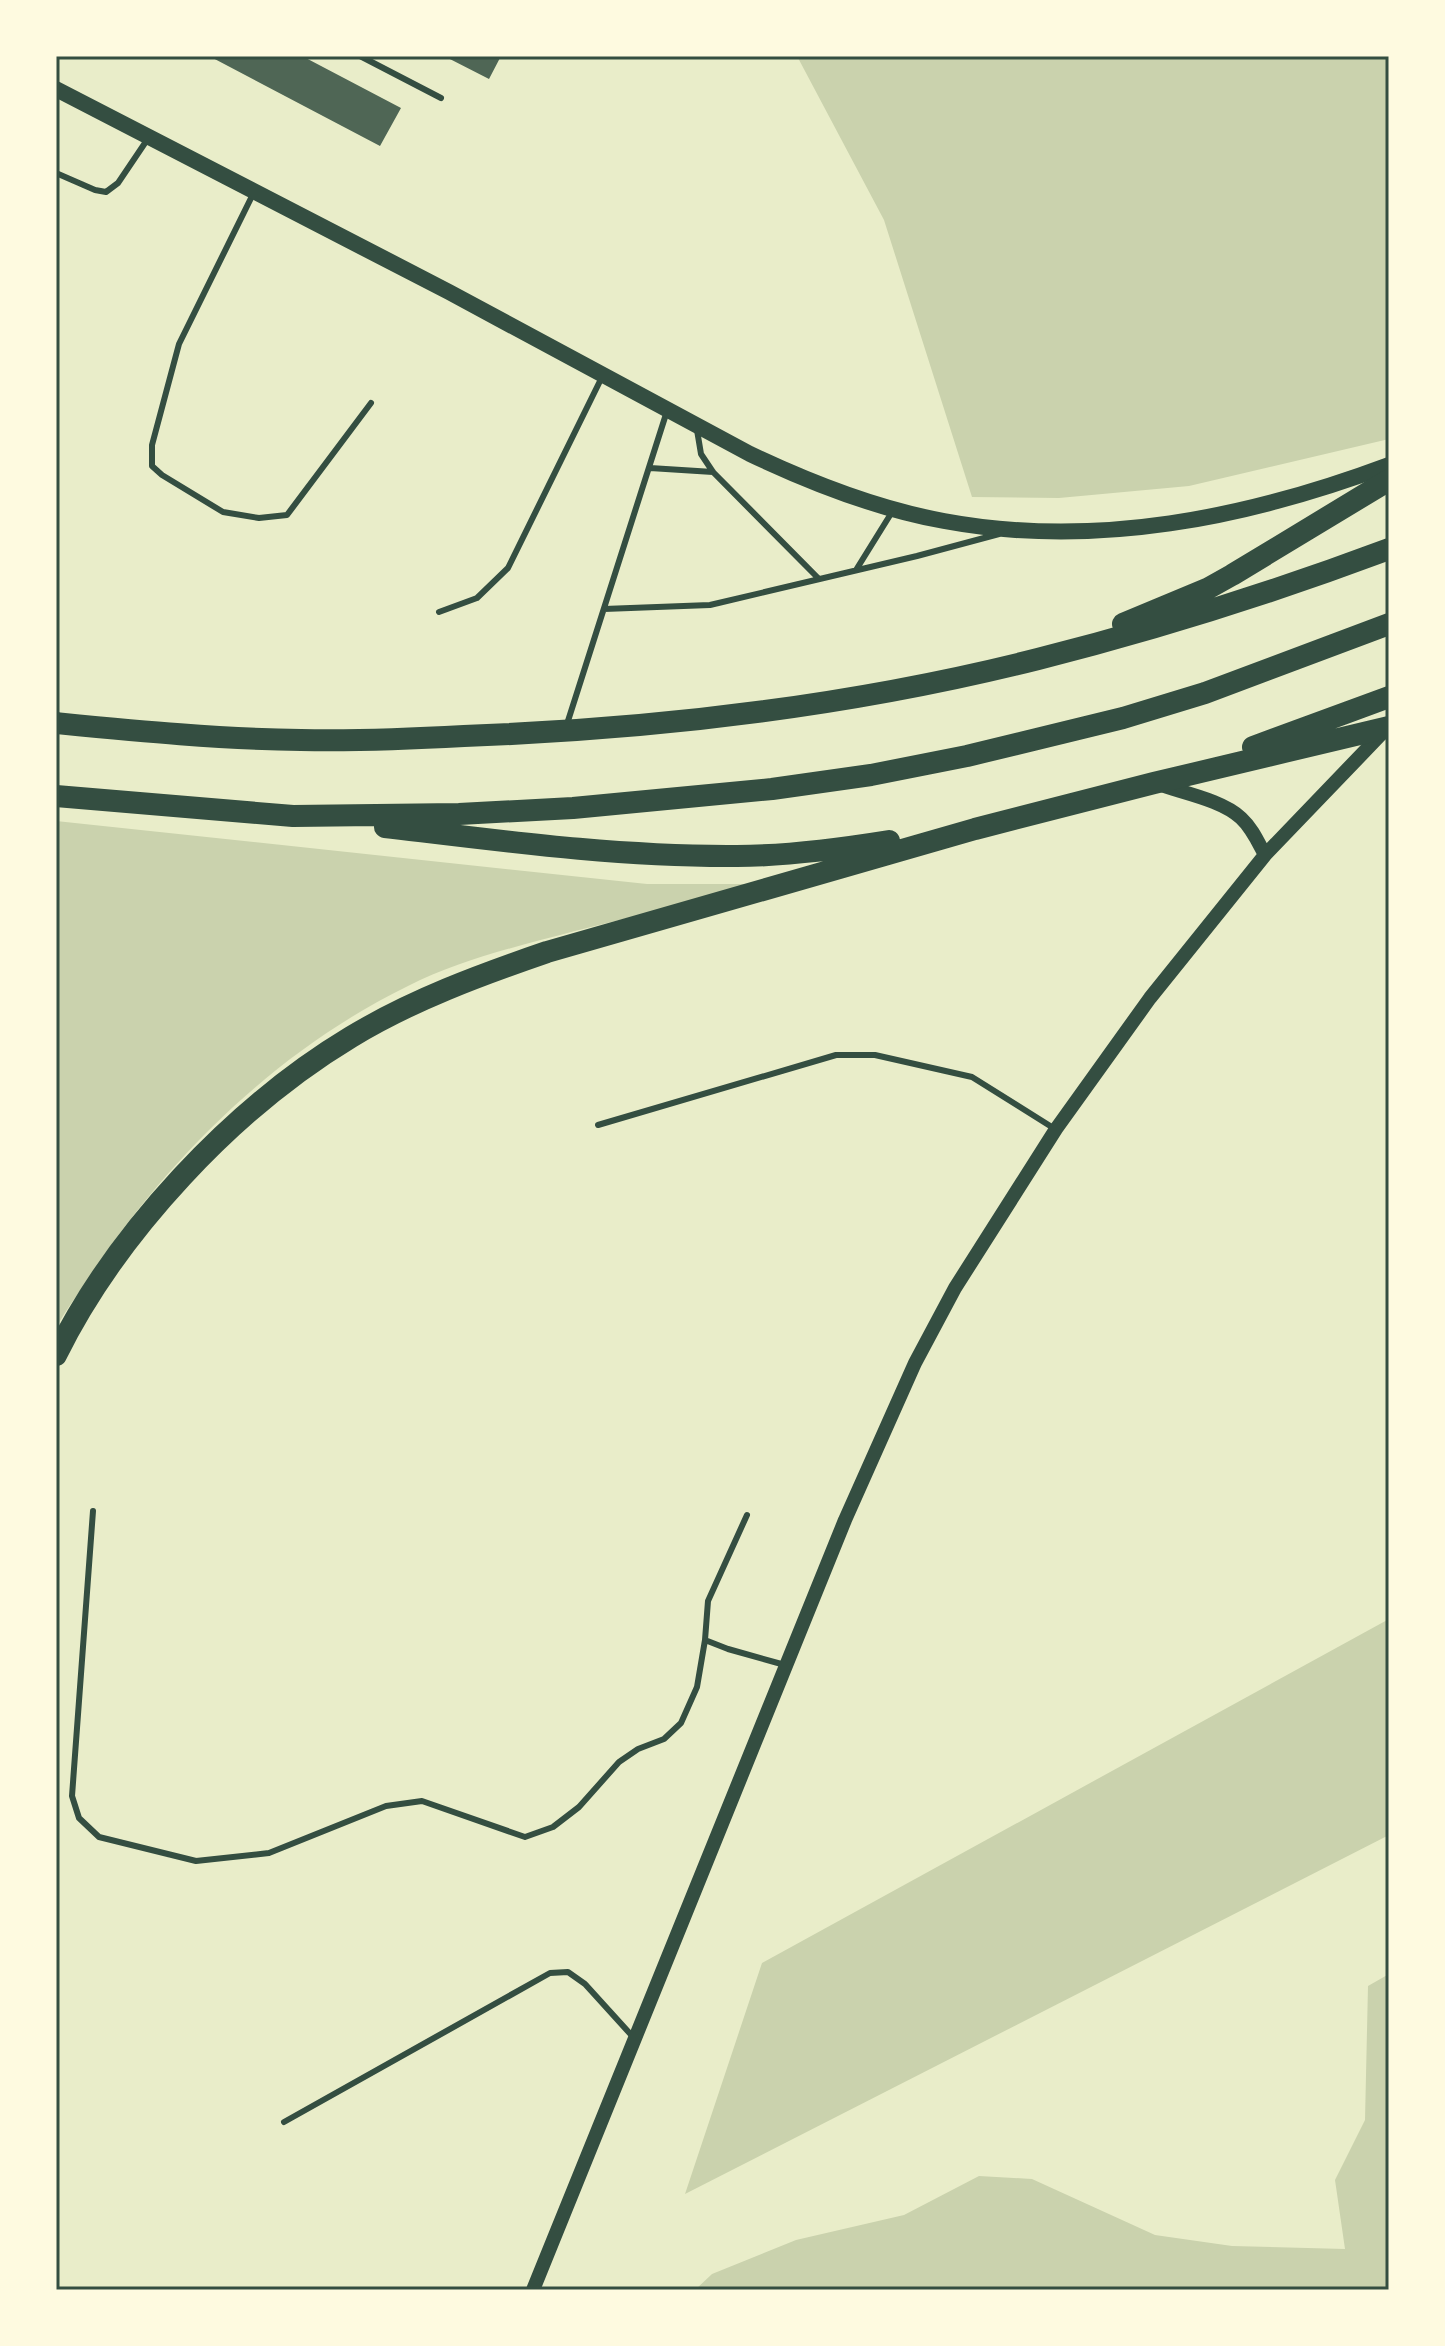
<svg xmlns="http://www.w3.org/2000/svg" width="1445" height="2346" font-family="'Work Sans',sans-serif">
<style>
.green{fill:#cad2ad}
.building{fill:#4f6655}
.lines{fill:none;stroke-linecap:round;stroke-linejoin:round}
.service{stroke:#344e41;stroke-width:6}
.tertiary{stroke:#344e41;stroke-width:14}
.secondary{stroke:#344e41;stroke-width:16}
.motorway{stroke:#344e41;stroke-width:22}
.neatline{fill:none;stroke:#344e41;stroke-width:3}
</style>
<rect width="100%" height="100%" fill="#e9edc9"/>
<path class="green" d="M797,56h592v383l-200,47 -130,12 -87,-1 -88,-277z
M56,821l591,63h98l-12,7c-53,14 -106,27 -158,40 -57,15 -115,29 -167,55 -131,64 -239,171 -319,291 -11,17 -24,34 -33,51z
M1389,1619v216l-704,359 77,-231z
M1389,1974v316h-694l17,-16 84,-34 108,-25 75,-39 53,3 123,56 77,11 113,3 -10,-69 30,-60 3,-134z"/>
<path class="building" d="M209,56h93l99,52 -21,38z
M444,56h57l-12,23z"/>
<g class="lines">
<path class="service" d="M360,56l81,42
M56,173l39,17 11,2 12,-9 29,-43
M254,192l-75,152 -27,101v21l10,9 61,37 36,6 28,-3 84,-112
M697,430l4,24 12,18 106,107
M650,468l63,4
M856,570l36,-58
M604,609l106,-4 207,-49 82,-22
M439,612l38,-14 31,-30 94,-191
M567,724l100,-313
M598,1125l238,-70h39l97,22 83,52
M93,1511l-21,285 7,22 20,19 97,24 73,-8 117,-47 36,-5 103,36 28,-10 26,-20 40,-45 19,-13 26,-10 17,-16 16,-36 8,-47 3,-39 39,-86
M705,1640l23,9 57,16
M284,2122l266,-149 18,-1 17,12 49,54"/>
<path class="tertiary" d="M1158,784c25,9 64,16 83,34 11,10 17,24 24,37
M533,2290l312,-770 70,-157 40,-75 101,-159 94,-131 115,-143 121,-126"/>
<path class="secondary" d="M56,89l393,203 301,162c61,29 127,55 194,67 151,28 303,-3 445,-56"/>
<path class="motorway" d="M1123,624l84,-35 25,-14 157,-95
M56,723c82,8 163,16 245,17 54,1 109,-1 163,-4 192,-7 388,-30 574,-77 119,-30 236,-67 351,-110
M1253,747l136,-50
M56,796l237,20 166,-2 114,-6 199,-19 99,-14 96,-19 156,-38 82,-25 184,-69
M385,827c117,14 234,30 352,29 51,0 102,-7 152,-15
M56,1355c61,-123 177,-247 295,-318 61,-37 129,-62 196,-85l428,-123 179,-46 235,-56"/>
</g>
<rect width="1445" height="2346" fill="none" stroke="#fefae0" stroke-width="116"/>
<rect x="58" y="58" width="1329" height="2230" class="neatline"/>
</svg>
